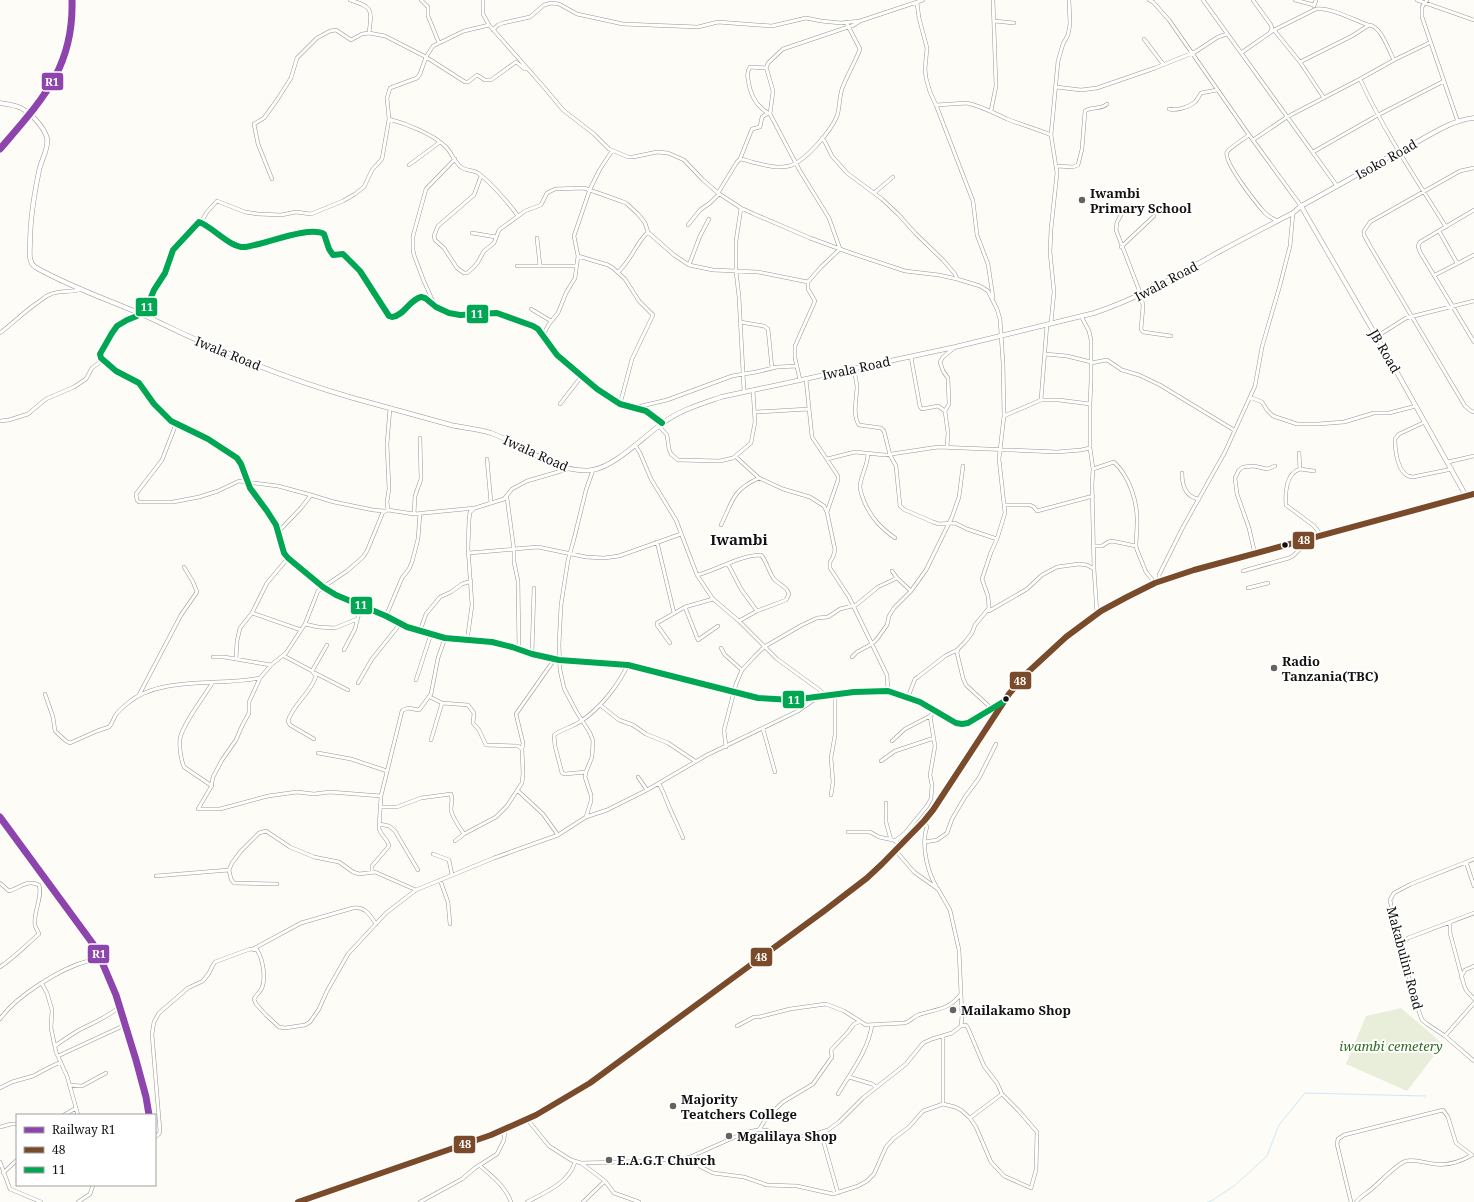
<svg xmlns="http://www.w3.org/2000/svg" width="1474" height="1202" font-family="'Noto Serif',serif">
<style>
.cemetery{fill:#e9eedb}
.lines{fill:none;stroke-linecap:round;stroke-linejoin:round}
.stream{stroke:#cde8f7;stroke-width:1}
.minor-casing{stroke:#979795;stroke-width:4}
.tertiary-casing{stroke:#979795;stroke-width:5}
.trunk-casing{stroke:#858482;stroke-width:6}
.minor{stroke:#fffffe;stroke-width:3}
.tertiary{stroke:#fffffe;stroke-width:4}
.trunk{stroke:#ece5da;stroke-width:5.5}
.bus-1-casing{stroke:#fff;stroke-width:9}
.bus-2-casing{stroke:#fff;stroke-width:9}
.bus-1{stroke:#7a4b2a;stroke-width:6}
.bus-2{stroke:#00a651;stroke-width:6}
.rail-1-casing{stroke:#fff;stroke-width:10}
.rail-1{stroke:#8e44ad;stroke-width:7}
.poi-dot{fill:#646362;stroke:#fff;stroke-width:1.5}
.bus-dot{fill:#111;stroke:#fff;stroke-width:1.5}
.labels{text-anchor:middle;dominant-baseline:central;stroke-width:4;stroke-linejoin:round;paint-order:stroke}
.street-label{font-size:13px;fill:#111;stroke:#fff}
.poi-label{font-size:13px;font-weight:bold;fill:#111;stroke:#fff;text-anchor:start}
.park-label{font-size:13px;font-style:italic;fill:#2f6b1f;stroke:#fff}
.quarter-label{font-size:15px;font-weight:bold;fill:#111;stroke:#fff}
.line-badge{stroke:#fff;stroke-width:1.5}
.badge-label{font-size:11px;text-anchor:middle;font-weight:bold;fill:#fff}
</style>
<rect width="100%" height="100%" fill="#fdfcf7"/>
<path class="cemetery" d="M1401,1008l42,36 -36,47 -61,-27 20,-48z"/>
<g class="lines">
<path class="stream" d="M1207,1202l4,-1 23,-15 33,-30 12,-31 26,-32 120,3"/>
<g class="minor-casing">
<path id="minor" d="M350,0c23,7 22,9 19,33
M421,0l7,7v9l11,27
M483,0v14l6,11 54,61 20,24 31,24 15,15 19,8h5l24,-5 11,1 16,7 19,20 15,13 23,15 13,6 56,24 41,15 54,18 34,4 18,4 23,7 8,5 9,18 3,10 3,44 1,53 -5,43 6,54 -8,26 -6,13 -9,27 6,17 1,12 -14,17 -3,8 -7,9 -7,7 -1,4 6,25 3,7 25,23
M1149,0l4,2 16,18 78,112 54,74
M1203,0l134,186
M1253,0l18,25 1,4 -2,3
M1295,0l19,5
M1417,0l57,20
M1427,0l-5,7v10l36,105
M917,3l2,15 8,30 -2,21 1,9 4,14 6,13 37,96 4,34 11,29 5,33
M1314,6l2,-6
M995,21l19,2
M493,30l5,-5 5,-2 27,-6 14,-12 7,-2 8,1 18,10 46,10 75,3 20,-5 54,4 34,-8 15,3 20,2 19,-2 63,-21
M1274,30l26,32 24,36
M1144,39l19,25
M1241,53l33,-23 42,-21c14,-2 38,11 52,16
M1300,62l52,-26 17,-11c12,1 19,24 25,35
M766,68l2,-5 15,-14 71,-24 6,-4
M1360,79c24,52 56,100 86,148
M1056,87l25,3 16,-2 58,-20 40,-16 23,-15 9,-3
M936,105l31,-2c14,3 27,10 40,16 15,6 30,10 44,16
M1169,109c8,2 20,-2 26,-7 3,-3 4,-6 6,-9l16,-3
M991,111l5,-25 -3,-86
M770,114c-14,-7 -20,-19 -22,-35 -1,-5 -1,-8 2,-12l16,1 1,2 6,21 -3,23 30,57 29,47 11,31 -19,18 -13,15v7l7,12 -20,45v12l5,22
M389,119c18,5 44,15 57,28 6,6 8,15 15,20 5,4 12,3 17,6 12,9 31,30 40,43
M1249,135c-5,4 -20,13 -22,17 -4,10 30,52 37,60 3,4 9,6 13,9
M822,138l3,4 7,14 15,17 35,26 17,16 16,18 28,27 12,14 2,5
M1253,140l34,-23 73,-38 34,-19 35,-17
M1313,152l65,-37 66,-34
M740,159l12,-30 8,-2 2,-10 6,-4
M409,165l31,-23
M1057,166l16,1 5,-2 4,-16 3,-38c6,-5 16,-1 22,-7
M1474,168l-14,3 -90,51 -6,9v4l6,11 95,160 6,5 3,1
M481,176l-7,19 -36,31 -4,10 1,4 9,8 13,20 7,5h3l6,-5 5,-6 6,-11 10,-8 5,-13 26,-19 16,-6 6,-12 8,-4 29,-1 34,12 8,3 12,11 7,9 3,9 2,2 24,21 15,10 24,5 45,2 50,10
M272,179l-14,-35 -4,-20 10,-6 13,-18 14,-22 6,-20 20,-20 13,-7 6,-1 15,10 11,-6 7,-1 16,3 41,21 39,25h3l9,-7 8,5h6l25,-18 9,7h3
M718,193l19,-31 3,-3c4,0 8,2 12,3 12,3 25,7 37,4 16,-4 42,-35 48,-50 3,-9 2,-18 5,-27 5,-14 13,-26 18,-40l-14,-27
M874,193l19,-16
M741,208l-5,33v30l3,26 5,94
M1125,208l-8,14 -1,8 25,65 2,11 -2,23 2,3 28,4
M1474,210l-54,32 -2,4 2,6 54,90
M201,222l6,-10 10,-11 28,11 13,2 23,1 15,-3 15,2 32,-13 12,-7 9,-7 8,-17 10,-11 7,-40 -2,-21 3,-10 27,-10 3,-4 6,-17 7,-11 31,-15 25,-6
M688,225l12,-15 10,-7 9,-9
M1439,231l18,32
M472,233l24,4
M537,238l3,28
M1121,247l33,-31
M578,256l30,9 5,3 12,11 14,22 14,14 -21,44 -12,45
M689,265l11,-29 9,-17
M517,266h60
M618,272c13,-11 18,-29 30,-40
M1435,275l39,-20
M435,306l-12,-27 -9,-24 -1,-5v-14l13,-47 29,-30
M531,309l20,12
M1081,316l8,15 2,9v40l-1,24v44l3,21 -1,16 2,84 3,45
M740,322l24,4 4,3 4,39
M1051,323l3,-31 -4,-40 1,-23 6,-56 -6,-38 7,-74 5,-17 5,-9 2,-11 -1,-24
M0,333c13,-10 24,-21 37,-30 5,-3 8,-7 14,-9 10,-4 21,-1 31,-5
M543,335l6,-11 9,-11 8,-20 9,-15 3,-22 -4,-20 16,-47 10,-20 12,-18
M1376,337l30,-19 68,-17
M1045,354l22,2 24,6
M911,357l9,50 2,2 16,-3 7,5
M1091,363l16,-3 15,10 17,5 21,10 74,45
M854,369c1,6 2,11 3,17 0,11 -5,29 2,39l22,3 3,3 6,24 6,11 4,40 5,4 28,12 6,2 16,-1 12,6 30,10
M806,379l6,58 26,39v4l-11,32 8,38 -2,7 -3,5v6l19,29 38,78 1,16
M1250,397l12,5 5,8 6,6 24,8h21l26,-2 30,-9h15l27,-7
M1041,400l6,-76
M560,404l21,-27
M637,407l30,-7 65,-24 24,-4 21,-5 20,-1
M756,412l53,-3
M1004,416l37,-16h18l31,4
M0,421l9,-1 19,-6 18,-15 28,-12 12,-8 6,-11 11,-8
M1425,422l-26,12 -4,5c0,12 3,38 18,38l39,-8
M662,423l-16,-12 -26,-7 -23,-15 -40,-34 -19,-26 -5,-3 -36,-13 -37,2 -11,-2 -13,-6 -11,-9 -4,-1c-12,3 -17,19 -29,20l-3,-1 -29,-45 -17,-17 -10,1 -4,-6 -5,-15c-14,-9 -61,11 -79,13 -15,1 -32,-20 -46,-25l-26,28 -8,23 -11,17 -8,19 -9,7 -10,4 -10,6 -5,7 -12,21 1,4 15,13 23,12 15,21 17,17 37,18 29,19 4,6 9,24 17,23 9,14 8,28 4,5 35,29 13,8 50,21 21,11 38,11 47,4 20,5 20,7 27,6 69,5 130,33 34,2 62,-8 34,-1 32,11 36,21 6,1 6,-1 34,-20
M176,424l-14,36 -26,34 1,6 2,2h34l26,-5 19,-6 21,-10 39,5 33,9
M659,426l8,9 2,14 2,5 7,6 42,1 13,-3 18,-15 4,-21 -2,-32
M635,445l5,8 11,26 25,41 21,55 16,24 26,22 38,38 44,32 4,5
M947,447l1,-14 -3,-22 4,-7 -1,-26 -5,-7 -3,-9 3,-5 12,-10
M868,453c0,12 -7,22 -8,33 0,5 2,10 4,15 7,17 17,27 31,37
M1299,453l1,16c-14,4 -15,24 -14,36l28,21 8,10
M736,457l23,21 24,11 27,8 14,9 3,6
M487,459l4,44
M827,459l28,-7 30,3 53,-8 119,5 24,-2 9,-2
M1448,462l26,-6
M1093,469l21,-7c16,15 24,41 23,62 0,8 -1,15 -1,22l1,4 9,22 9,11
M1300,469l14,2
M1182,473c0,12 3,24 17,26
M507,498l7,52v12l4,19 1,69
M1004,505h26l4,2 3,4 56,-15
M388,510l-1,-8 2,-13 -2,-45 3,-36
M414,514l1,-18 6,-17 -1,-41
M721,525c12,-24 11,-35 38,-47
M279,531l22,-23 10,-13 23,7 39,8 11,1
M657,542l17,71
M1094,546h8l6,-4 4,-1 24,5
M469,553l69,-6 48,10 18,1 15,-2 62,-22
M1255,554l-6,-26 -12,-34 -2,-16 4,-8 4,-3 11,-1 13,3 8,-3
M728,564l13,25 16,22
M892,571l5,7 14,13
M1243,571l46,-13 4,-2 7,-7v-7
M697,575c20,-5 43,-20 64,-20l1,1c5,7 7,16 12,23 5,6 13,7 15,15l-3,6 -29,11 -18,10
M1159,582v-7l24,-48 42,-75 30,-66 7,-39 18,-62 10,-39 3,-33
M1248,588l20,-5
M685,607l13,33 20,-14
M989,611l38,-22 15,-14 15,-8 22,-3 8,1 7,4
M252,613l49,17
M386,616l16,-38 7,-9 3,-7 6,-23 2,-26
M305,624l13,3 17,1 22,-9
M420,631l6,-17 14,-17 11,-5 11,-8 9,-3
M467,641l5,-36 -4,-57 1,-28 1,-8 5,-4 29,-9 8,-10 15,-8 41,-12
M670,643l-13,-18v-2l28,-16 28,-8
M721,648l4,7 17,15
M344,650l11,-21 6,-24
M532,654l2,-66
M284,656l28,15 4,5c-5,17 -23,28 -28,45l2,4 24,14
M213,657h11l47,8
M852,657l5,-5 15,-8 5,-5 10,-14 2,-9 5,-8 17,-17 15,-21 26,-53 7,-20 4,-31
M236,659l1,-18 3,-13 12,-15 15,-30 21,-25
M312,671l15,-26
M315,673l33,17
M416,680l15,-46
M358,683l14,-24 28,-35
M45,694l8,23 2,14 11,10 4,2 27,-12 12,-4c3,-3 4,-7 6,-11 3,-5 8,-9 13,-13 31,-27 93,-17 132,-25
M139,695l42,-80 16,-23 -4,-10 -9,-15
M430,697l12,6 26,2 6,8 -1,10 6,7 7,15 32,1 4,3 1,25 -1,9 -15,23 -11,11 -32,17 -9,7
M908,697l7,-18 3,-2 27,-21 12,-6
M600,705l19,15 14,5 13,9 22,9 27,18
M763,729l12,43
M431,740l11,-37
M892,741l13,-12 25,-13
M726,747l-2,-17 12,-46 6,-14 12,-13 10,-10 38,-22 15,-7 11,-1 12,-8 16,-4 22,-18 19,-9
M522,749l1,-6 -7,-29 38,-54
M318,753l33,6 36,12
M881,761l14,-10 39,-13
M586,772l-21,2 -3,-1 -7,-27 -1,-11c8,-6 19,-8 27,-14 20,-13 37,-36 47,-56
M638,777l9,13
M659,784c6,10 7,17 12,27 4,9 8,17 12,27
M212,786l-28,-19c-3,-7 -5,-20 -4,-28 2,-14 25,-44 33,-57
M517,790l26,24 15,21
M831,795l2,-13 -2,-24 4,-23v-40
M886,803v19l5,18
M381,807h16l24,-9 30,-4c2,6 0,10 0,16 1,7 9,18 13,24
M198,809l13,-22 2,-10 9,-17 14,-20 6,-14 7,-13v-11l11,-24 11,-13 15,-12 19,-29 13,-33 5,-4 24,-16 16,-14 4,-6 16,-39 5,-2 26,4 61,-6
M198,809h22l48,-13 29,-4 17,2 16,-2 51,4
M586,817l5,-16v-6l-6,-18 1,-5 6,-15 1,-16 -3,-8 -14,-22 -12,-23 -4,-18 -1,-25 2,-40 7,-45 6,-21 12,-49 7,-20
M924,821l3,6c-1,3 -2,6 -2,9 -2,16 3,36 11,50
M379,824l10,2 6,5 23,39
M848,832h22l9,5 14,3 9,5
M895,841l10,-8 22,-27 4,-7 1,-14 -2,-10 5,-29 -5,-30 5,-5
M925,842l12,-2 10,-7 5,-14 13,-22 14,-19 17,-34
M433,854l16,6 3,15
M1474,859l-63,25 -17,9 -4,7 3,15 21,82 8,23 5,4 18,12 29,25
M1466,862l8,24
M372,872v-6l17,-20c-1,-7 -9,-11 -10,-18l2,-32 21,-85 1,-1 5,-2 11,2 12,-16 7,-36 7,-20
M156,876l73,-6
M440,880l8,22 2,22
M0,883l9,8c11,-3 18,-12 30,-6 4,12 -6,27 -4,40 1,4 3,6 4,9 -13,11 -25,24 -39,33
M277,884l-43,-1 -3,-4 -2,-9 3,-7 9,-12 18,-18 7,-2 24,16 24,10 25,5 14,10 6,2 16,-2 41,18
M1450,923v10l14,52 2,5 8,9
M1401,945l7,-7 66,-25
M253,949l48,-26 52,-15c12,-2 17,7 23,16
M1461,977l4,-7 9,-4
M42,984l5,9 5,17 -1,18 5,24 11,24 11,39
M0,1019c16,-23 61,-51 88,-58
M737,1026l17,-9h5l31,-8 36,-5 18,7 22,14 38,-2c6,-1 9,-6 14,-8 17,-6 30,-4 43,-21
M943,1036v68
M1445,1036l29,-33
M55,1046c8,-6 16,-11 24,-16 14,-7 27,-12 39,-22
M58,1056l67,-31
M849,1077l23,7 4,3
M69,1085l13,1 24,-13
M0,1088l12,-6 21,-6 17,-9 11,-5
M838,1094c13,-22 30,-43 34,-69
M64,1115l12,-7
M970,1118l32,-24
M527,1119l22,27 22,14 10,3 40,-1 61,-3 8,-2 54,-24 13,-3h8l24,6h20l19,-6 11,-8 24,-24 43,-34 17,-21 9,-4 20,-6 9,-7 1,-10 -3,-66 -9,-40 -12,-21 -24,-17 -18,-21
M0,1127l11,-3h6
M759,1130l8,-13 16,-15 30,-18 19,-27 -1,-7 17,-18 6,-8 5,-2
M821,1133l17,60
M155,1137l4,-3 1,-3 -8,-97 2,-12 5,-9 29,-25 15,-7 6,-8 4,-8 2,-3 35,-13 7,1c6,9 9,28 5,38 -2,4 -6,7 -8,11l2,5 10,11 13,12 6,1 20,-3 5,-3 9,-13 8,-18 21,-37 38,-41 30,-23 78,-32 64,-23 28,-18 21,-7 40,-20 60,-35 91,-44 20,-14
M690,1157l11,10 12,6 31,4 23,8 30,1 36,8 25,-8 9,-5 7,-7 12,-27 7,-8 16,-12 14,-16 20,-7 12,3 6,3 9,8 6,9 15,35 13,14 27,12 5,-18 1,-38 -18,-21 -17,-17 -5,-11 -13,-17 -16,-38 -2,-3 -5,1
M0,1162l10,27 31,13
M581,1163l24,18 9,12 25,9
M479,1165c13,11 26,21 32,37
M3,1173l14,-13
M78,1202l12,-8 3,-9
M420,1202l42,-23 13,-11 22,-14 7,-14 1,-11
M527,1202c17,-9 42,-19 48,-40
M583,1202l22,-21
M1351,1202l-14,-58 1,-5 6,-4 99,-25 5,7 8,26 16,12
M1356,1202c6,-7 13,-10 19,-16 7,-6 23,-23 31,-25 10,-2 19,2 28,3 14,2 26,-2 38,-9"/>
</g>
<g class="tertiary-casing">
<path id="tertiary" d="M0,103c7,1 15,2 21,5 10,5 23,19 26,30 2,11 -6,22 -8,33 -5,24 -9,48 -9,73 0,8 -2,18 5,23 33,19 71,32 106,47 23,10 45,22 68,31 47,21 96,39 144,53 33,9 65,18 98,27 13,3 27,4 40,8 32,11 66,42 101,37 23,-3 52,-34 71,-47 17,-13 38,-19 58,-26l234,-50 139,-34c43,-14 81,-36 121,-59 26,-14 52,-28 78,-41l8,-7c39,-21 77,-44 116,-64 18,-10 36,-22 57,-24
M1301,206l93,161 72,129"/>
</g>
<g class="trunk-casing">
<path id="trunk" d="M298,1202l193,-67 45,-20 54,-32 234,-172 43,-33 15,-14 42,-43 9,-11 76,-116 18,-21 39,-36 35,-26 26,-14 28,-14 39,-13 280,-76"/>
</g>
<use href="#minor" class="minor"/>
<use href="#tertiary" class="tertiary"/>
<use href="#trunk" class="trunk"/>
<g class="bus-1-casing">
<path id="bus-1" d="M298,1202l193,-67 45,-20 54,-32 234,-172 43,-33 15,-14 42,-43 9,-11 76,-116 18,-21 39,-36 35,-26 26,-14 28,-14 39,-13 280,-76"/>
</g>
<g class="bus-2-casing">
<path id="bus-2" d="M662,423l-16,-12 -26,-7 -23,-15 -40,-34 -19,-26 -5,-3 -36,-13 -37,2 -11,-2 -13,-6 -11,-9 -4,-1c-12,3 -17,19 -29,20l-3,-1 -29,-45 -17,-17 -10,1 -4,-6 -5,-15c-14,-9 -61,11 -79,13 -15,1 -32,-20 -46,-25l-26,28 -8,23 -11,17 -8,19 -9,7 -10,4 -10,6 -5,7 -12,21 1,4 15,13 23,12 15,21 17,17 37,18 29,19 4,6 9,24 17,23 9,14 8,28 4,5 35,29 13,8 50,21 21,11 38,11 47,4 20,5 20,7 27,6 69,5 130,33 34,2 62,-8 34,-1 32,11 36,21 6,1 6,-1 35,-21"/>
</g>
<use href="#bus-1" class="bus-1"/>
<use href="#bus-2" class="bus-2"/>
<g class="rail-1-casing">
<path id="rail-1" d="M0,149c41,-48 74,-81 72,-149
M0,817l96,131 20,47 20,65 10,37 3,18"/>
</g>
<use href="#rail-1" class="rail-1"/>
</g>
<g class="poi-dot">
<circle cx="1082" cy="200" r="4"/>
<circle cx="1274" cy="668" r="4"/>
<circle cx="953" cy="1010" r="4"/>
<circle cx="673" cy="1106" r="4"/>
<circle cx="729" cy="1136" r="4"/>
<circle cx="609" cy="1160" r="4"/>
</g>
<g class="bus-dot">
<circle cx="1285" cy="545" r="3.5"/>
<circle cx="1006" cy="699" r="3.5"/>
</g>
<g class="labels">
<g class="street-label">
<text transform="translate(1386 159) rotate(-29)">Isoko Road</text>
<text transform="translate(1166 281) rotate(-28)">Iwala Road</text>
<text transform="translate(1385 351) rotate(60)">JB Road</text>
<text transform="translate(228 353) rotate(22)">Iwala Road</text>
<text transform="translate(856 368) rotate(-12)">Iwala Road</text>
<text transform="translate(536 453) rotate(24)">Iwala Road</text>
<text transform="translate(1405 958) rotate(75)">Makabulini Road</text>
</g>
<g class="poi-label">
<text x="1090" y="193">Iwambi<tspan x="1090" dy="15">Primary School</tspan></text>
<text x="1282" y="661">Radio<tspan x="1282" dy="15">Tanzania(TBC)</tspan></text>
<text x="961" y="1010">Mailakamo Shop</text>
<text x="681" y="1099">Majority<tspan x="681" dy="15">Teatchers College</tspan></text>
<text x="737" y="1136">Mgalilaya Shop</text>
<text x="617" y="1160">E.A.G.T Church</text>
</g>
<g class="park-label">
<text x="1391" y="1046">iwambi cemetery</text>
</g>
<g class="quarter-label">
<text x="739" y="539">Iwambi</text>
</g>
</g>
<g class="line-badge">
<rect x="41" y="72" width="23" height="19" rx="4" fill="#8e44ad"/>
<rect x="135" y="297" width="23" height="20" rx="4" fill="#00a651"/>
<rect x="466" y="304" width="23" height="20" rx="4" fill="#00a651"/>
<rect x="1292" y="531" width="23" height="19" rx="4" fill="#7a4b2a"/>
<rect x="350" y="596" width="23" height="19" rx="4" fill="#00a651"/>
<rect x="1009" y="671" width="23" height="19" rx="4" fill="#7a4b2a"/>
<rect x="782" y="690" width="23" height="19" rx="4" fill="#00a651"/>
<rect x="87" y="944" width="23" height="20" rx="4" fill="#8e44ad"/>
<rect x="750" y="947" width="23" height="20" rx="4" fill="#7a4b2a"/>
<rect x="453" y="1135" width="23" height="19" rx="4" fill="#7a4b2a"/>
</g>
<g class="badge-label">
<text x="52" y="86">R1</text>
<text x="147" y="311">11</text>
<text x="477" y="318">11</text>
<text x="1304" y="544">48</text>
<text x="361" y="609">11</text>
<text x="1020" y="685">48</text>
<text x="794" y="704">11</text>
<text x="99" y="958">R1</text>
<text x="761" y="961">48</text>
<text x="465" y="1148">48</text>
</g>
<rect x="16" y="1114" width="140" height="72" fill="#ffffff" stroke="#a0a0a0"/>
<rect x="24" y="1127" width="20" height="6" fill="#8e44ad" stroke="#a0a0a0"/>
<text x="52" y="1134" font-size="12" fill="#111111">Railway R1</text>
<rect x="24" y="1147" width="20" height="6" fill="#7a4b2a" stroke="#a0a0a0"/>
<text x="52" y="1154" font-size="12" fill="#111111">48</text>
<rect x="24" y="1167" width="20" height="6" fill="#00a651" stroke="#a0a0a0"/>
<text x="52" y="1174" font-size="12" fill="#111111">11</text>
</svg>
